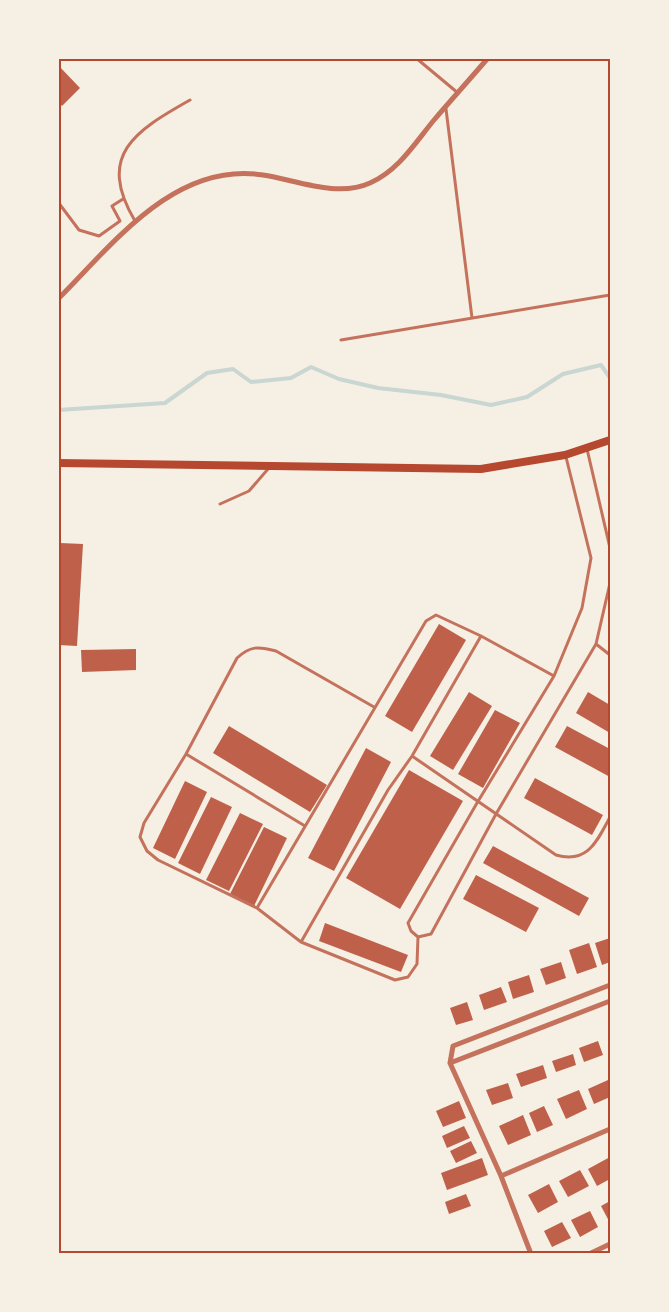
<svg xmlns="http://www.w3.org/2000/svg" width="669" height="1312" font-family="Helvetica,sans-serif">
<style>
.lines{fill:none;stroke-linecap:round;stroke-linejoin:round}
.stream{stroke:#c9d6d2;stroke-width:4}
.building{fill:#bf614a}
.service{stroke:#c5725c;stroke-width:3}
.minor{stroke:#c5725c;stroke-width:5}
.secondary{stroke:#b5482f;stroke-width:8}
.neatline{fill:none;stroke:#b5482f;stroke-width:2}
</style>
<rect width="100%" height="100%" fill="#f6efe4"/>
<g class="lines">
<path class="stream" d="M58,410l107,-7 42,-30 26,-4 18,13 40,-4 20,-11 28,12 39,9 63,7 50,10 36,-8 36,-23 38,-9 9,13"/>
</g>
<path class="building" d="M58,65l22,23 -18,18 -4,-4z
M60,543l23,1 -6,102 -19,-1z
M439,624l27,16 -54,92 -27,-16z
M136,649v21l-54,2 -1,-22z
M469,692l23,14 -39,64 -23,-14z
M588,692l22,13v28l-34,-20z
M495,710l25,13 -37,65 -25,-14z
M229,726l98,59 -17,27 -97,-59z
M567,726l43,23v28l-55,-30z
M366,748l25,14 -57,109 -26,-13z
M409,770l54,31 -63,108 -54,-31z
M535,778l68,37 -11,20 -68,-37z
M185,781l22,11 -32,67 -22,-11z
M211,797l21,10 -32,67 -22,-11z
M240,813l23,11 -34,67 -23,-11z
M264,827l23,11 -33,68 -24,-12z
M493,846l96,52 -10,18 -96,-53z
M476,875l63,33 -13,24 -63,-33z
M325,923l83,32 -7,17 -82,-31z
M610,938v24l-8,3 -7,-22z
M589,943l8,24 -20,7 -8,-24z
M561,962l5,16 -20,7 -6,-16z
M529,975l5,17 -21,7 -5,-17z
M501,987l6,15 -23,8 -5,-15z
M467,1002l6,18 -17,5 -6,-17z
M598,1041l5,14 -19,7 -5,-14z
M573,1054l3,11 -20,7 -4,-11z
M543,1065l4,13 -26,9 -5,-13z
M608,1080l2,17 -16,7 -6,-15z
M508,1083l5,15 -21,7 -6,-15z
M579,1090l8,19 -21,10 -9,-20z
M459,1101l7,17 -23,9 -7,-16z
M544,1106l9,19 -16,7 -8,-19z
M523,1115l8,20 -23,10 -9,-19z
M464,1126l6,12 -23,10 -5,-12z
M471,1141l6,12 -21,10 -6,-12z
M610,1157v22l-13,7 -9,-17z
M482,1158l6,17 -41,15 -6,-17z
M580,1170l9,16 -21,11 -9,-16z
M549,1184l9,18 -20,11 -10,-18z
M466,1194l5,12 -22,8 -4,-12z
M610,1201v22l-9,-17z
M590,1211l8,16 -18,10 -9,-17z
M562,1222l9,16 -19,9 -8,-16z"/>
<g class="lines">
<path class="service" d="M416,58l42,35
M446,109l26,209
M58,202l21,28 20,6 21,-15 -8,-15 11,-7
M135,221c-39,-66 0,-90 55,-121
M341,340l269,-45
M587,449l23,99
M566,457l25,101 -9,50 -28,68 -77,127 -69,120 3,8 7,6 13,-3 65,-120 100,-170 14,-61
M220,504l29,-13 19,-22
M481,636l73,40
M596,644l14,11
M374,707l-98,-56c-18,-5 -26,-5 -39,7l-51,96 -42,69 -4,14 7,14 11,9 99,48 44,34 94,38 13,-3 9,-13 1,-27
M186,754l119,72
M412,756l144,99c32,9 41,-14 54,-38
M257,908l169,-287 10,-6 45,21 -69,120 -24,34 -87,152"/>
<path class="minor" d="M58,299c55,-55 117,-138 205,-124 33,5 74,23 107,8 29,-13 45,-40 64,-63 18,-21 36,-41 54,-62
M450,1063l51,113 30,78
M450,1063l3,-17 157,-61
M450,1063l160,-62
M501,1176l109,-47
M589,1254l21,-10"/>
<path class="secondary" d="M58,463l423,6 84,-14 45,-15"/>
</g>
<rect width="669" height="1312" fill="none" stroke="#f6efe4" stroke-width="120"/>
<rect x="60" y="60" width="549" height="1192" class="neatline"/>
</svg>
